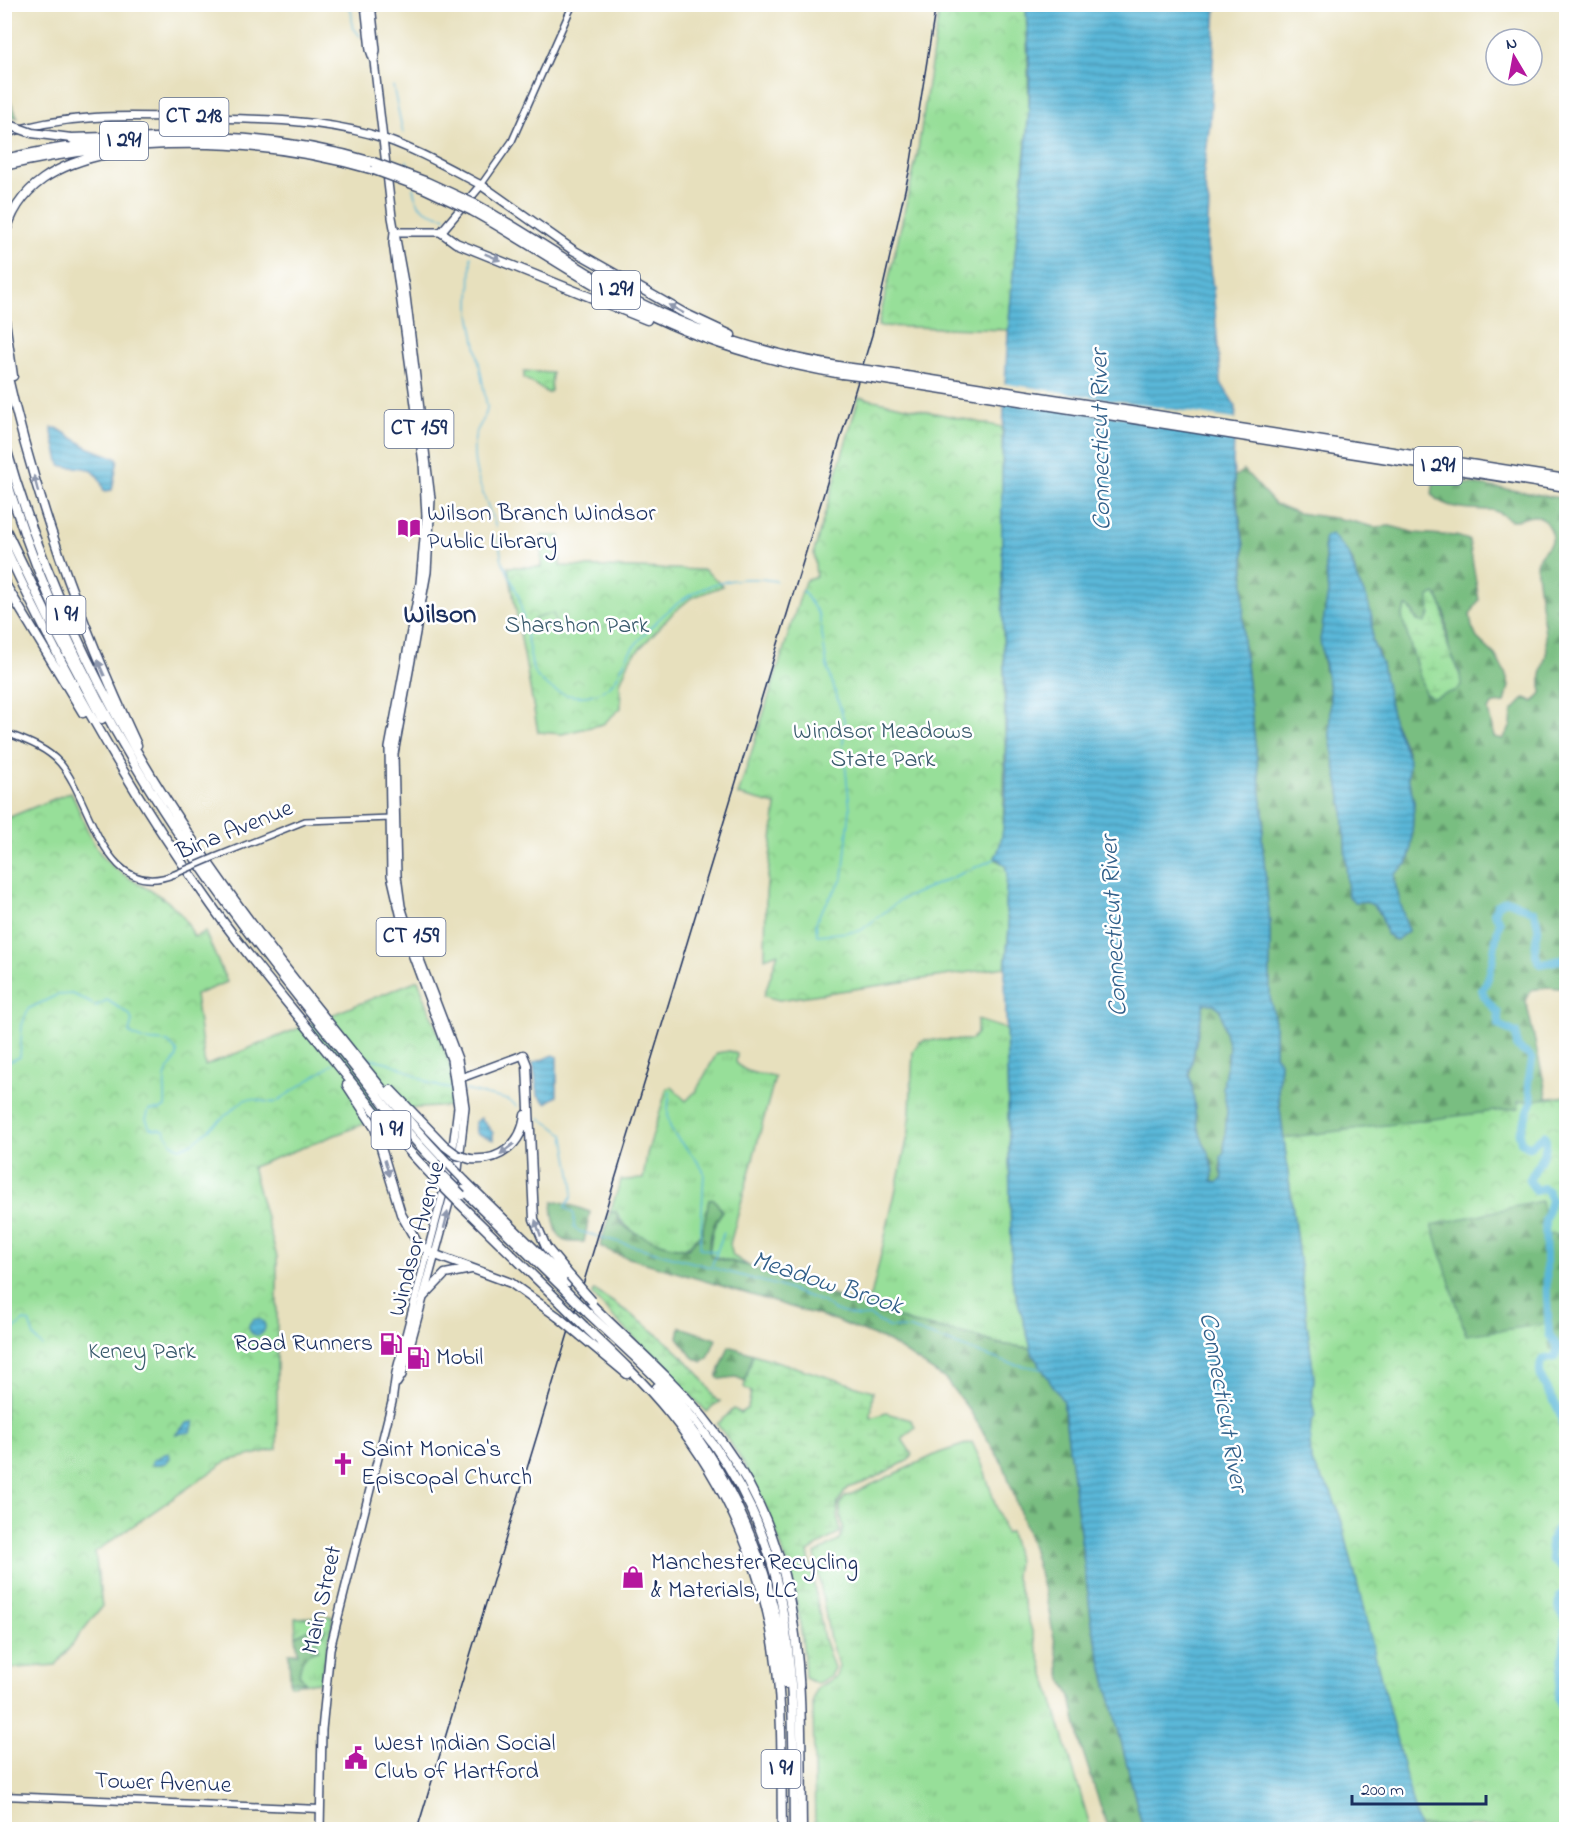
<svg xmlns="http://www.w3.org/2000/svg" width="1571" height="1834" font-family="'Indie Flower',sans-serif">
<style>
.grass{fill:url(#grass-tufts);stroke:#59877c;stroke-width:1.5}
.forest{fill:url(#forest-firs);stroke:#4a7670;stroke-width:1.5;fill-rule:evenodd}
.wetland{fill:url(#wetland-marsh);stroke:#59877c;stroke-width:1.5}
.park{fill:url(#park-crowns);stroke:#59877c;stroke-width:1.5}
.pitch{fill:#97df99;stroke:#59877c;stroke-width:1.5}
.water{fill:url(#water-rules);stroke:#3a739b;stroke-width:1.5;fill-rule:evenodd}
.pier{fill:#e7e0bd}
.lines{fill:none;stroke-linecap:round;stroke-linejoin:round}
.stream{stroke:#5ab7d8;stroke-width:1.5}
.river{stroke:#5ab7d8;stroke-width:8}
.tertiary-casing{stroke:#3a4a6c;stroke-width:8}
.secondary-casing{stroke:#3a4a6c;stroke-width:9}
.primary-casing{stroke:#3a4a6c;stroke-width:10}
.motorway-casing{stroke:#3a4a6c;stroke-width:11}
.tertiary{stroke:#fff;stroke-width:5}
.secondary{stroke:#fff;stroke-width:6}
.primary{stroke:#fff;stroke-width:7}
.motorway{stroke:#fff;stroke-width:8}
.rail{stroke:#1b2f5e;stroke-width:1.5}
.tertiary-bridge-casing{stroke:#3a4a6c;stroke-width:8;stroke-linecap:butt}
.motorway-bridge-casing{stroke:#3a4a6c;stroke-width:11;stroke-linecap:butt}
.tertiary-bridge{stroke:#fff;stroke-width:5}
.motorway-bridge{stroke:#fff;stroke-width:8}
.oneway{fill:#8d97ae}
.labels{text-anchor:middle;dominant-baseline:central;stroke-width:5;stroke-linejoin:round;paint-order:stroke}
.shield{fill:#fff;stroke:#5f6d8e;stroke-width:1.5}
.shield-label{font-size:22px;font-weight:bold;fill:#1b2f5e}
.poi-label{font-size:24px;fill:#1b2f5e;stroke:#fff;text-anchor:start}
.park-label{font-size:24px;fill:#3a5b6d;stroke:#fff}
.street-label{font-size:24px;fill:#1b2f5e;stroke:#fff}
.water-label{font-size:26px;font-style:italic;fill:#315f89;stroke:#fff}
.quarter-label{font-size:27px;font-weight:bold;fill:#1b2f5e;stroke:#fff}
</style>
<defs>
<pattern id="grass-tufts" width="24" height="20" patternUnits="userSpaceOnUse" patternTransform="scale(1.5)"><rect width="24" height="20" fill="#97df99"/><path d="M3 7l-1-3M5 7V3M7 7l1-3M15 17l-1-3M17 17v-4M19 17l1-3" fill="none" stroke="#82c086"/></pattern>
<pattern id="forest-firs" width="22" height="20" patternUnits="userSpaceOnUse" patternTransform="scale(1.5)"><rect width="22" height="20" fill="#79be81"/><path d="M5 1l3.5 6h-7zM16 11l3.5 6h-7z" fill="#629b6d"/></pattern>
<pattern id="wetland-marsh" width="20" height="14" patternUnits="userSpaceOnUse" patternTransform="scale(1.5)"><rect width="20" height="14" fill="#97df99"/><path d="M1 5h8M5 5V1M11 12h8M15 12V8" fill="none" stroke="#82c086"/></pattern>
<pattern id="park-crowns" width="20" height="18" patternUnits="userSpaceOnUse" patternTransform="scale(1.5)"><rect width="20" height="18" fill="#97df99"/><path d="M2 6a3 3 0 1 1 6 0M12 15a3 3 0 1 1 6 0" fill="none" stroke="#82c086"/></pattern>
<pattern id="water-rules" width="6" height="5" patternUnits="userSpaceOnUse" patternTransform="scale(1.5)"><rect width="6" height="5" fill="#5ab7d8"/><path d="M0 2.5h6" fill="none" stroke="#4a95b2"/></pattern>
</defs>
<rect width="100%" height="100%" fill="#fff"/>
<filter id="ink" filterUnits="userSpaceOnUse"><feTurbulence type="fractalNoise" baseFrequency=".0167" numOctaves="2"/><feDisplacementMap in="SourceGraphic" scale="12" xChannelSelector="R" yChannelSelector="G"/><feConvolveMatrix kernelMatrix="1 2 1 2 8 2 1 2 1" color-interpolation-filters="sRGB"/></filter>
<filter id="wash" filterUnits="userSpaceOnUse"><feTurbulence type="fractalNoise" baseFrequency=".008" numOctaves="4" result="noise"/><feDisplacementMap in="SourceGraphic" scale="24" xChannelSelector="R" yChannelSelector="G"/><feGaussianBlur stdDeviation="1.35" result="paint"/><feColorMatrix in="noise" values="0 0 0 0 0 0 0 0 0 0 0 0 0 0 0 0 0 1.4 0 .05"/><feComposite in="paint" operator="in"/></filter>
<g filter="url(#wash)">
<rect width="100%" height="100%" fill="#e7e0bd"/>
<path class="grass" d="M977,1020l29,9 6,251 19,68 -33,-4 -28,-9 -58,-12 -49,-18 9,-12 37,-161 4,-81 7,-9 6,-2h45l6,-7z
M729,1051l8,3 -1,8c8,12 26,12 39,15l-45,167 3,12 16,10 -40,-11 5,-34 7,-7 -12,-14 -7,33 -17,15c-24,-1 -59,-14 -69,-36h-6l11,-32 22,-1 4,-25 20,-66 5,-1 14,14 10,-10 21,-38z
M972,1442l10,22 23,69 5,-2c3,16 10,27 5,43l76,255h-276l-2,-128 3,-12 20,-13 3,-10 -9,-26 -15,-86 25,-14 3,-12 -4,-23 6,-8 94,-44z
M331,1616l2,3 -13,63 -30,3v-4l15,1 -6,-8c2,-13 4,-21 19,-25l-2,-12 3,-1 -12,-5 -11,5 -1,-18z"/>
<path class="forest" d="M5,90l13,28 -13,-3z
M1244,470l31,34 23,9 49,7 27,7 16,-1 26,7 40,3 13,4 10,60 -9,15 2,12 5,11 18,17 10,17 4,14 -4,17 -12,1 -5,6 6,27 9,2 8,-13 1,-15 13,-13 9,4 7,-9v-18l6,-25 -11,-86c3,-15 23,-18 13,-36 -4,-7 -7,-11 -14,-12 -8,-1 -15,5 -24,4 -7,-3 -13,-10 -21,-10 -18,-1 -45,0 -58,-15l2,-16c12,-3 24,4 36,5 32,4 64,10 96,15v490l-17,-2 -18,3 -5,11 23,104 17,116v608h-65l-11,-50 -34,-2 11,52h-48l-83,-321 -25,-77 1,-64 -34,-274 2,-31 -5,-8v-32l-5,-25v-73l-8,-85 2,-19 -21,-180 1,-95 -10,-68zM1324,542l20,7 8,10 6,23 9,17 5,42 8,17 13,62 15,33v24l6,25 -3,48 -4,14 -12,10 -1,6 14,51 -12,9 -10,-6c-3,-18 -9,-36 -31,-32l-7,-6 -5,-88 -13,-71v-44l-8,-37 6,-63zM1438,596l7,17 4,37 11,23 -3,17 -24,7 -8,-4 -23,-76 4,-10 5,2 8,14h6z
M1204,1003l10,1 6,5 9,40 -6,38 4,23 -3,42 -4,15 3,11 -5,5 -6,-2c4,-19 -8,-33 -13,-50 -7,-18 -3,-38 -10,-55z
M714,1199l8,12c-7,12 -17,32 -11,46l38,9 163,57 58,12 28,9 33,4 32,53 29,223 51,205h-35l-27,-83 -10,-49 -9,-18 -15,-77 -15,-55 -28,-81 -34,-55 -25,-32 -56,-37 -52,-21 -221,-67 -16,-8 10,-34h6c3,4 3,9 6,12 11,11 51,25 66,24l14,-15 7,-33z
M559,1201l31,11 -6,30c-6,0 -15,1 -21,-2 -8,-5 -12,-30 -10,-38z
M680,1327l36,12 -8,19 -6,4 -10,-5 -14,-20z
M729,1346l24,8 -8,27 -9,-4 -16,2 -3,-2z
M309,1629h16l-1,6 -8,2 2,13c-14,2 -17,11 -19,24l6,8 -15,-1 -1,-28h9l-2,-17z"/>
<path class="wetland" d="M1435,594c14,16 7,37 14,55 5,13 12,22 12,36l-4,5 -24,8 -8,-5 -23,-76 4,-10h3l8,14 8,2 5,-8 -1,-18z
M594,1290c41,26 99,65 122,110l4,1 -13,11 -110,-112 -4,-5z
M753,1354l120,37 -2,27 15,-5 25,7 4,7 -13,12 10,15 -3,6 -43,22 -19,6 -10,17 3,27 -32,20 16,87 10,29 -4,8 -13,8 -12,-6c-3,-92 -33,-180 -88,-254l17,-15 6,4 8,-5 3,-16 -7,-5z"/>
<path class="park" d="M940,5h86l3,103 -21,222 -130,-4 39,-170z
M524,371l28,2 -1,18 -3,2 -24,-15z
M859,397l143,30v140l3,177 -2,89 -7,27 9,5 2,8 -2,33 4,22 -4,39 -226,33 -15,-4 14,-43 -13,5 1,-65 10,-88 -38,-10 67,-214 11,-4 -2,-26z
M542,536h18v30l145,4 18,16 -32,12 -18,15 -43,46 -10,24 1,25 -18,16 -41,10 -24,-2 -30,-165h33z
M71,792c11,23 20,56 40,73 32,28 64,26 83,72l11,-5 22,50 -32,13 10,71 213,-86 33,88 2,34v4l-50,3 -151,58 25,90v192l-50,12 -132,91 7,54 -46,59 -51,4v-850z
M1566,1096v139h-18l-7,-34 -109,24 34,110 80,-11 4,15v10l16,-1v213l-10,1 10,13v15l-4,18h4v82l-7,1 7,25v113l-149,-4 -76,-306 -10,-27 -20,-30 -1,-24 1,-15 4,-7 -3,-14 2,-24 -30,-240 235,-30 -1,-6z"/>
<path class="pitch" d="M553,613l3,11 -20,6 -2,-11z"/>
<path class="water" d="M1026,5h190l-6,117 -7,56 6,26 -2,41 6,43 8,95 15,24 -3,53 2,36 9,49 -1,95 21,180 -2,19 8,85v73l5,25v32l5,8 -2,31 36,285 -2,24 3,14 -4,7 -1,16 1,23 20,30 10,27 78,310h-276l-51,-205 -29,-223 -30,-46 -21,-75 -7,-305 4,-47 -4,-22 2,-33 -2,-8 -10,-8c17,-23 10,-160 9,-196 -4,-121 -4,-242 7,-363 5,-63 14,-126 18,-189 2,-35 -1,-70 -3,-104zM1204,1003l9,1 7,5 9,40 -6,38 4,23 -3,42 -3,5 2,21 -5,5 -6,-2c4,-19 -8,-33 -13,-50 -6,-18 -3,-38 -10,-56z
M57,428l30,19 31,12 -6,31 -8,1c-9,-31 -22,-20 -44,-26l-8,-32v-5z
M1331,534l18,20 9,28 9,17 5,18v24l10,23 11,56 16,39 -1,18 6,25 -3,48 -4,14 -12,10 -1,6 14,51 -12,9 -10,-6c-3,-18 -9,-36 -31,-32l-7,-6 -5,-88 -13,-71v-44l-10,-53 8,-47 -4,-51 1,-6z
M554,1055l3,2v39l-11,7 -8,-8 -5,-32z
M481,1118l12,15v7l-17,-7 -1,-11z
M249 1327a8 8 0 1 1 16 0a8 8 0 1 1-16 0Z
M194,1422l-3,10 -15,2 11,-11z
M169,1452l1,6 -4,5 -15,2 2,-5z"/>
<path class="pier" d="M1002,383l237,37 -1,11 -237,-29z"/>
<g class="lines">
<path class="stream" d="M342,4l9,5 2,18 7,9
M393,86l10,47
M407,161l2,11
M413,188c4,21 12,24 32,29
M471,256l-1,57 17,94c0,12 -10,19 -12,30 -6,32 11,62 21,90
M498,537l4,23 17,37 14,73c13,25 51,35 75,17 13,-9 14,-26 24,-38 38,-48 80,-79 144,-68
M803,591l16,24 8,51 18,57 -2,21 7,65 -7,69 -23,35 -4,10 1,12 43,-4 40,-31 95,-41
M364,1059c40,0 53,26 87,30
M4,1064l16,-7 2,-32 6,-16 29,-14 16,-1 23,12 11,-6 23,15 2,6 -3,12 14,7 25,2 9,9v6c-19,25 -10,23 -12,50l-5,3h-11l-3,9 4,9 14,2 8,14 8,4 14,-6 50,-42c12,-4 21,5 32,2l57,-38
M465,1090l43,10 9,6
M670,1092c-9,51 14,43 34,80l-4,76 17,4 -5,13
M540,1118l24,16 9,50 -1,13 -7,10 9,7v13l4,4 201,55 44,16 10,8 25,7 12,-1 18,11 23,2 97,34 34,6
M717,1251l7,-19
M4,1333l7,-1 13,-11 5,1 5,15 8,9"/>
<path class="river" d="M1566,959l-26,5c-7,-11 -5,-21 -2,-33 1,-5 -2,-13 -4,-19l-27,-12 -10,5 -3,8 6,9c-8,23 -4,47 -18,68l3,8 13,15v12l18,8 1,14 13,9 2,5 -4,22 4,19 -13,32 2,8 9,5 14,-12c8,13 -9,32 -15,46l7,9 7,-2 5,3 3,9 -6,20 2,77 2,37 9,14 -3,9 -13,3c-8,18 9,32 16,49 5,10 5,22 8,33
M1566,1514l-16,28 2,17 14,13
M1566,1589l-6,8 -1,14 7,10
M1566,1629l-8,69 8,17"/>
</g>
</g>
<g filter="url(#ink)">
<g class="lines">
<g class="tertiary-casing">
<path id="tertiary" d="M481,185l31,-44 61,-137
M4,732c20,8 42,15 56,31 32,37 43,141 115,111
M215,857l90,-36 87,-3"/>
</g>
<g class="secondary-casing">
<path id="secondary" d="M4,1796l316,13"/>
</g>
<g class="primary-casing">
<path id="primary" d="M365,4l5,46 4,11
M371,4l5,46 -2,11 18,156 13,71 26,211 -4,73 -33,182 3,122 4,30 8,25 49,128 7,48 -7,63 -56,205 -5,8
M4,134c66,-22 130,-18 199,-16 56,1 112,1 167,16 40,12 75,32 111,51l-40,47h-47
M461,1078l62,-23
M320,1830l2,-100 8,-81 62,-247 4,-29 55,-210 7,-56 -7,-48 -46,-124 -14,-60 -2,-127 31,-165 6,-67 -3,-53 -30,-220 1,-11"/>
</g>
<g class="motorway-casing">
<path id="motorway" d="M71,138l36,-1
M4,159c121,-28 250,-32 369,3
M4,166c122,-28 250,-32 370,4
M481,185l92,65 111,63 47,22
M477,205c50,28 98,62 148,90 68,37 143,60 219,72
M472,211c56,31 109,69 166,98 64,33 133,53 204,65
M441,232l15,11 191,77
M4,239c12,-55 56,-76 107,-86
M4,314l9,62
M4,361c31,137 74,257 133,384
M875,371l691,108
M873,378l693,109
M4,441c63,224 176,398 321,577 38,47 75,95 117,139
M4,471c61,208 180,386 316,553 39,48 76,98 119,142
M4,526l45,93 53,100
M4,545c58,126 127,248 208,361 32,46 69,89 104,132 39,48 77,98 120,142
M4,582l79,131
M523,1055l4,10 7,154 12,28 24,29
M347,1085l28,43 26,86 17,30 15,10 78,29 47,34
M391,1090l54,56
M470,1159c30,3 52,-15 55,-44
M465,1181l103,101
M463,1190l103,101
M459,1203l103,101
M424,1296l21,-22 26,-5
M591,1304c37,37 78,72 112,113 107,130 97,255 99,413
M588,1313c37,35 77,70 109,110 104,129 95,251 97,407
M584,1326c30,28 60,56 86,88 59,73 97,162 107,256 6,53 4,107 5,160
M581,1336l46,38
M657,1387c75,83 119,186 129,297"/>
</g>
<use href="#tertiary" class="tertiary"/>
<use href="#secondary" class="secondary"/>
<use href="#primary" class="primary"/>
<use href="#motorway" class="motorway"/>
<path class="rail" d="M417,1830l455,-1495 38,-167 26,-164"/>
<g class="tertiary-bridge-casing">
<path id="tertiary-bridge" d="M175,874l40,-17"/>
</g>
<g class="motorway-bridge-casing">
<path id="motorway-bridge" d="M4,123l28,10 39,5
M373,162l54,20 50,23
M374,170l49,18 49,23
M844,367l31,4
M842,374l31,4
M445,1146l12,9 13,4
M442,1157l23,24
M438,1171l24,24
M436,1180l23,23
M570,1276l22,25
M566,1291l22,22
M562,1304l22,22
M558,1317l23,19"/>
</g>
<use href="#tertiary-bridge" class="tertiary-bridge"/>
<use href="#motorway-bridge" class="motorway-bridge"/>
</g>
<defs><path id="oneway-solid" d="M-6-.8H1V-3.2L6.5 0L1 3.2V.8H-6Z" transform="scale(1.5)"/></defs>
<g class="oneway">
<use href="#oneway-solid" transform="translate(493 257) rotate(22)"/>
<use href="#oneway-solid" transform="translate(676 309) rotate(-151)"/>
<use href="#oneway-solid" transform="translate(36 484) rotate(-105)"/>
<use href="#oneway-solid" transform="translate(101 668) rotate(-114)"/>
<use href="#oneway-solid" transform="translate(507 1149) rotate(142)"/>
<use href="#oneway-solid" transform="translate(387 1168) rotate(74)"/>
<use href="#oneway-solid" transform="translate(446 1220) rotate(-76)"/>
<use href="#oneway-solid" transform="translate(538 1228) rotate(-109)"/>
</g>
</g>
<defs>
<g id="library-bare" transform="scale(1.8)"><path d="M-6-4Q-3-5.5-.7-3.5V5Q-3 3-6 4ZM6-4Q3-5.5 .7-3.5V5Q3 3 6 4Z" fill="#b5179e" stroke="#fff" stroke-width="2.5" paint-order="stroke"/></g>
<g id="fuel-bare" transform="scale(1.8)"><path d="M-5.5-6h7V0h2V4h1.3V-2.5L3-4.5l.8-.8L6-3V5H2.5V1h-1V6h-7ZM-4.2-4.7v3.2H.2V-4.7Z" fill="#b5179e" stroke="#fff" stroke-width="2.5" paint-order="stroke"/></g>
<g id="church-bare" transform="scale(1.8)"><path d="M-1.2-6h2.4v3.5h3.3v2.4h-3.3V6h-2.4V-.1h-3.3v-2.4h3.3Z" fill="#b5179e" stroke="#fff" stroke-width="2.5" paint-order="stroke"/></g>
<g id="shop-bare" transform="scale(1.8)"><path d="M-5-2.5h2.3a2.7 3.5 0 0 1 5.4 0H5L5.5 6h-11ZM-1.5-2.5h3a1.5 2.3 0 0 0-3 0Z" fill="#b5179e" stroke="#fff" stroke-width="2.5" paint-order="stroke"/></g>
<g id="civic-bare" transform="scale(1.8)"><path d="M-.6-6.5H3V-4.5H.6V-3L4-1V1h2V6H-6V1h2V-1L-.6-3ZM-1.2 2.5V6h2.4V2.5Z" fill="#b5179e" stroke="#fff" stroke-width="2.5" paint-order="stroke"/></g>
</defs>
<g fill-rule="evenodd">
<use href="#library-bare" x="409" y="528"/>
<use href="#fuel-bare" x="391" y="1344"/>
<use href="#fuel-bare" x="418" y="1358"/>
<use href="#church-bare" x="343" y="1464"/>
<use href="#shop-bare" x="633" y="1577"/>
<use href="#civic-bare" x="356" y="1758"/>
</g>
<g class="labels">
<g class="shield">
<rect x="159.5" y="98" width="69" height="38" rx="4.5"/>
<rect x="100" y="122" width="48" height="38" rx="4.5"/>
<rect x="592" y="271" width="48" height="38" rx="4.5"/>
<rect x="384.5" y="410" width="69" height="38" rx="4.5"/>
<rect x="1414" y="447" width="48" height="38" rx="4.5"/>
<rect x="46.5" y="596" width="39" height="38" rx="4.5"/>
<rect x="376.5" y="918" width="69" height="38" rx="4.5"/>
<rect x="371.5" y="1111" width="39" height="38" rx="4.5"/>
<rect x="761.5" y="1750" width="39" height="38" rx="4.5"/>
</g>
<g class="shield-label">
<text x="194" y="117">CT 218</text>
<text x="124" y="141">I 291</text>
<text x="616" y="290">I 291</text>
<text x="419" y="429">CT 159</text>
<text x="1438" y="466">I 291</text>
<text x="66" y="615">I 91</text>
<text x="411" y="937">CT 159</text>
<text x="391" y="1130">I 91</text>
<text x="781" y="1769">I 91</text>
</g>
<g class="poi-label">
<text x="427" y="514">Wilson Branch Windsor<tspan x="427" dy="28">Public Library</tspan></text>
<text x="373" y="1344" text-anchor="end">Road Runners</text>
<text x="436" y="1358">Mobil</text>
<text x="361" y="1450">Saint Monica's<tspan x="361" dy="28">Episcopal Church</tspan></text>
<text x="651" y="1563">Manchester Recycling<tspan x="651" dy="28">&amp; Materials, LLC</tspan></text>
<text x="374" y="1744">West Indian Social<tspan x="374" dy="28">Club of Hartford</tspan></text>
</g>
<g class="park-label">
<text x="577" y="626">Sharshon Park</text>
<text x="883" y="732">Windsor Meadows<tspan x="883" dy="28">State Park</tspan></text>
<text x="142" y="1352">Keney Park</text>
</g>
<g class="street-label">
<text transform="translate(235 831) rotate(-22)">Bina Avenue</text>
<text transform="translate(418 1239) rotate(-75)">Windsor Avenue</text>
<text transform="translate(323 1600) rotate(-77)">Main Street</text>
<text transform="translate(163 1784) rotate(2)">Tower Avenue</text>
</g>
<g class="water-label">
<text transform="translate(1102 440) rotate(-91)">Connecticut River</text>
<text transform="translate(1115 926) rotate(-93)">Connecticut River</text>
<text transform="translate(827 1284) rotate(18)">Meadow Brook</text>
<text transform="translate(1222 1402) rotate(80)">Connecticut River</text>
</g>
<g class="quarter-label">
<text x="440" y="615">Wilson</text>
</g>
</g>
<rect width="1571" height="1834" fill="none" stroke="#fff" stroke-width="24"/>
<g transform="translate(1514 57) rotate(350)"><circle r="28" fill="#ffffff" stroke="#a4acbf" stroke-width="1.5"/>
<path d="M0-4.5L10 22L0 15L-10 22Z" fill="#b5179e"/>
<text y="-9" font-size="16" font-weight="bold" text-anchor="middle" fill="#1b2f5e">N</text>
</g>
<path d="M1352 1795v9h134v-9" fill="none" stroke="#1b2f5e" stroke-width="3"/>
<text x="1361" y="1795" font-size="18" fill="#1b2f5e" stroke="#ffffff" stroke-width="4.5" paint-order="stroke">200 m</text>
</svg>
